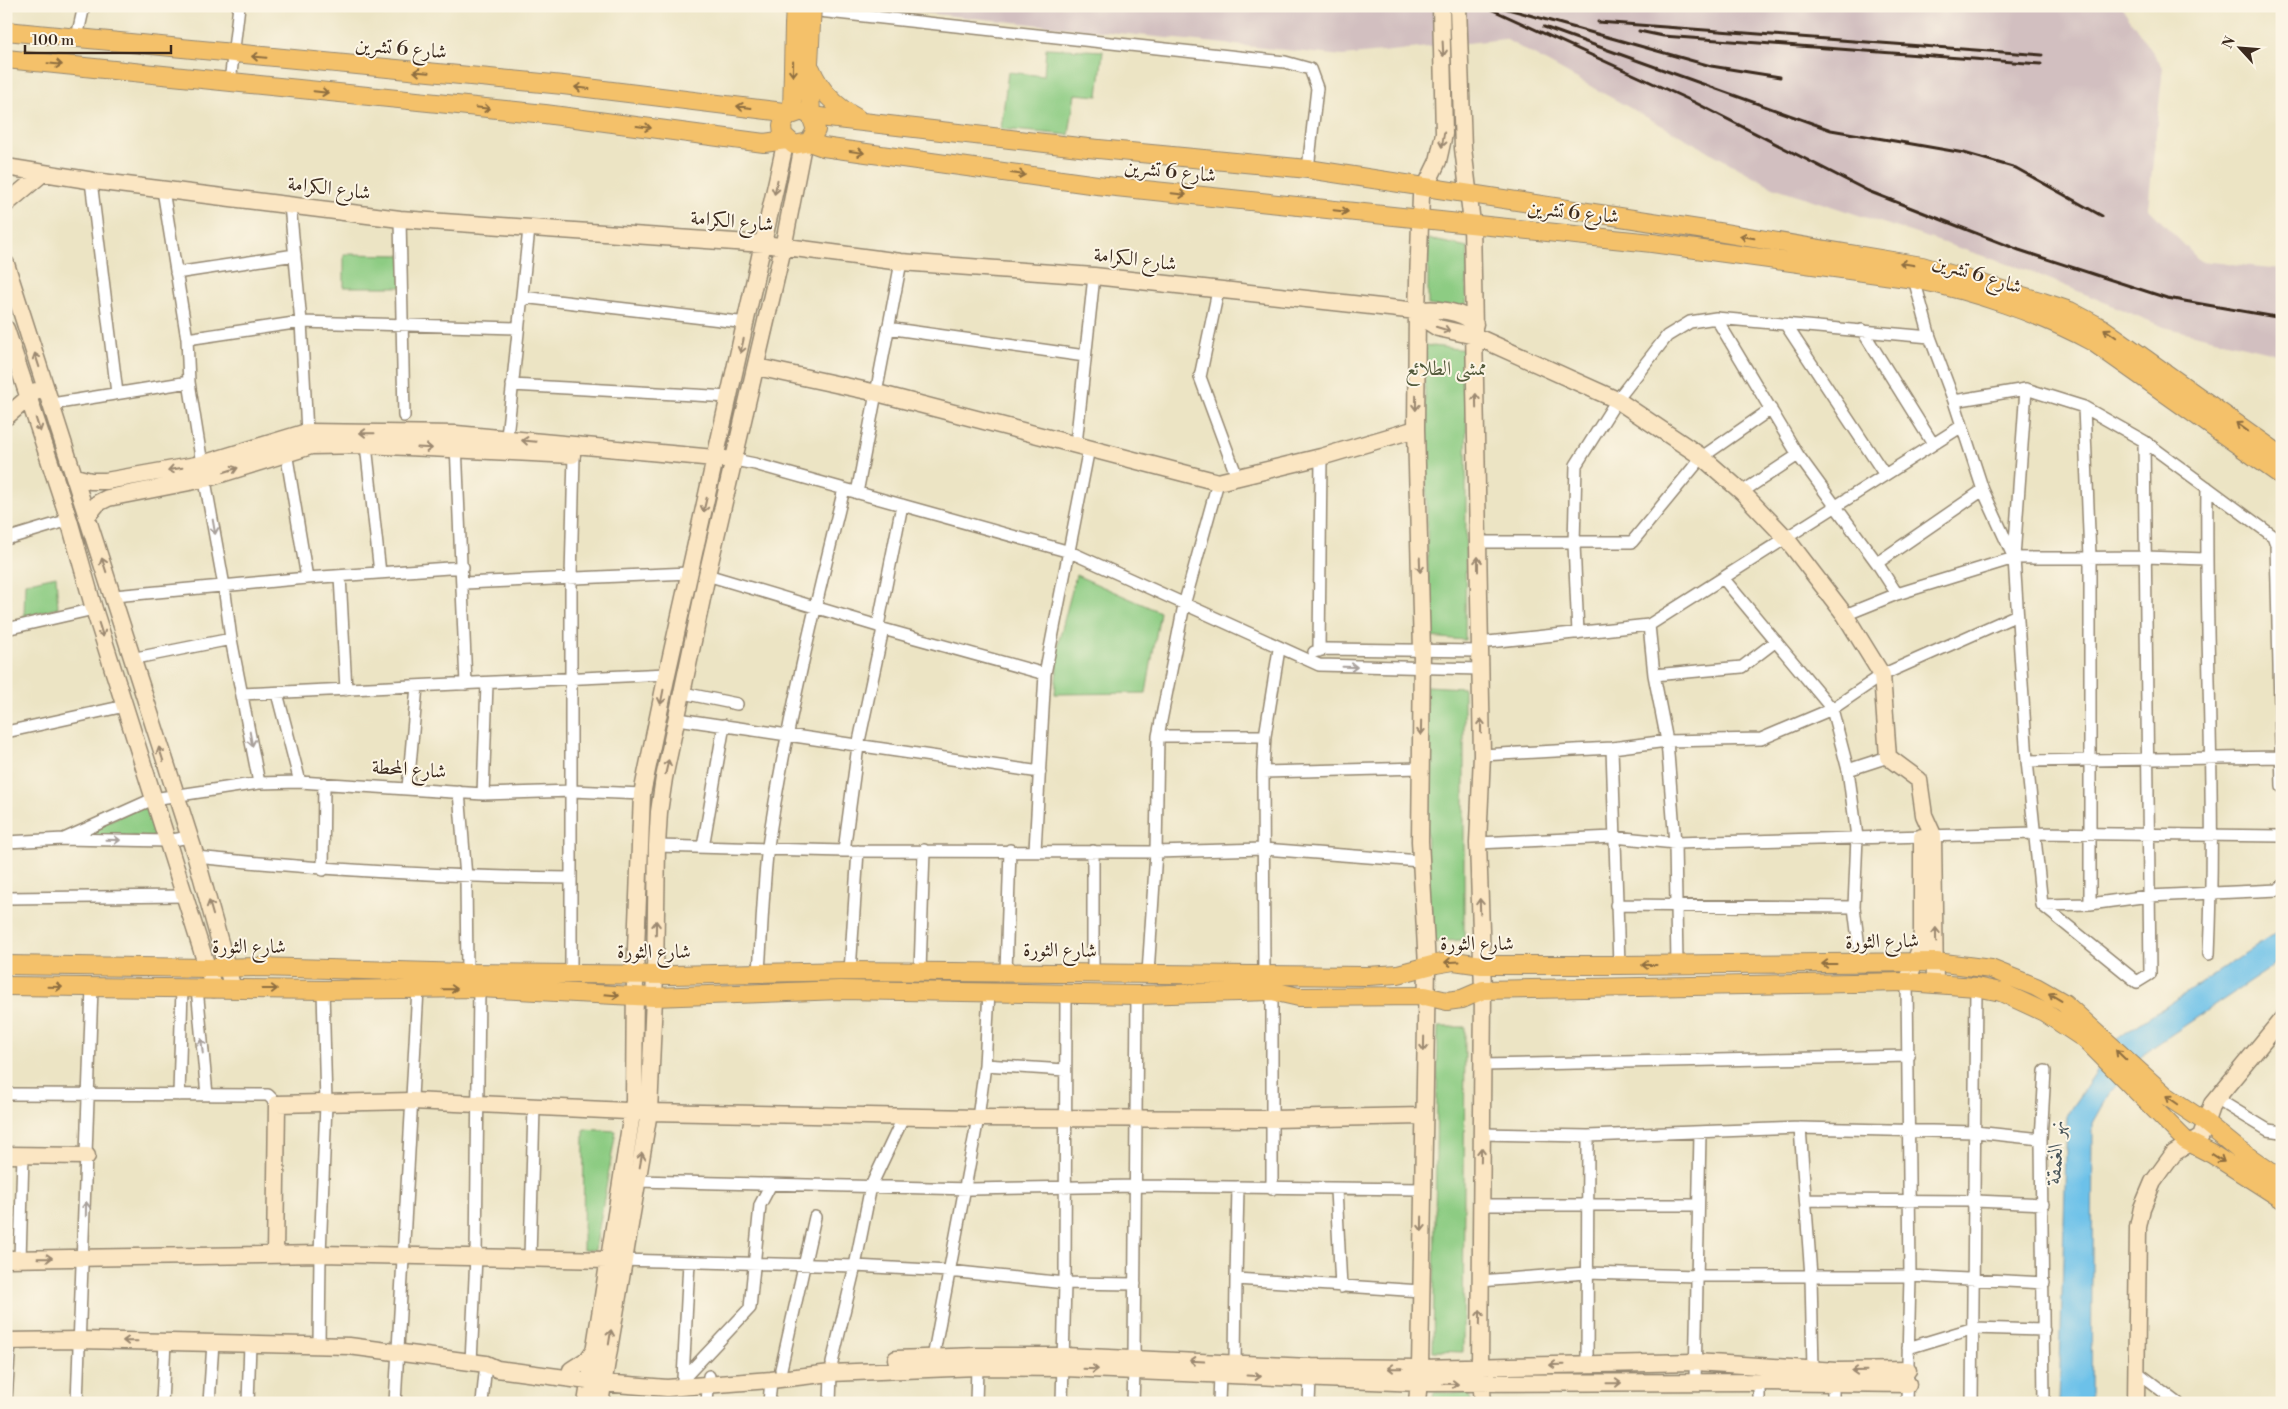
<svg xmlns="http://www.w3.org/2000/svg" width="2288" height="1409" font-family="'Libre Bodoni',Amiri,serif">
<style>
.industrial{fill:#d2bfc0}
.green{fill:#8dcc83;stroke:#647b50}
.water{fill:#6cc1e9;stroke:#547684}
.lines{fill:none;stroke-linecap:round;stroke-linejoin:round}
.street-casing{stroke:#948771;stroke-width:14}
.secondary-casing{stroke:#948771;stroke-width:19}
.primary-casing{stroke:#948771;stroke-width:20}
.street{stroke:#fff;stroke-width:11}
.secondary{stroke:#fbe6c3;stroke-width:16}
.primary{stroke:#f4c16a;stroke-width:18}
.rail{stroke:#3b2a1e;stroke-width:3}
.primary-bridge-casing{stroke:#948771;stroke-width:20;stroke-linecap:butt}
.primary-bridge{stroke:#f4c16a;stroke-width:18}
.oneway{stroke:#9b8870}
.oneway2{stroke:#8e6e40}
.oneway3{stroke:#a79f9a}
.labels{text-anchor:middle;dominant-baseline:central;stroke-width:4;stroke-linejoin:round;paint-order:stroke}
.street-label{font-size:20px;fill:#3b2a1e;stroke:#fcf5e5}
.park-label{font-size:20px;fill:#545b3c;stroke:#fcf5e5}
.water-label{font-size:21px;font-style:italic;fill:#4a575b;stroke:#fcf5e5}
</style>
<rect width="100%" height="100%" fill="#fcf5e5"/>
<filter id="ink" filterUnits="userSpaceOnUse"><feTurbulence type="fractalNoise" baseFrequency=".02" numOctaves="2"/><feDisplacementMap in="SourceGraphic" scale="10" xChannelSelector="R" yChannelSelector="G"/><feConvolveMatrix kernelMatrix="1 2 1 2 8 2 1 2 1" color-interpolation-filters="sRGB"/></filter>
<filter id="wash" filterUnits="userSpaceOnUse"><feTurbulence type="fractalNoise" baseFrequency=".0096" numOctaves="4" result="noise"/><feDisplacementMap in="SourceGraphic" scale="20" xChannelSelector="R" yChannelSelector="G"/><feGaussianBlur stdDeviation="1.12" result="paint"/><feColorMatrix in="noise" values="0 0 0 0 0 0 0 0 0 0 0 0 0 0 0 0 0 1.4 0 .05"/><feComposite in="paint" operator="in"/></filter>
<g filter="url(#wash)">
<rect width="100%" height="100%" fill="#ece4c4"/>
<path class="industrial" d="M857,6h1264l42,61 -15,141 52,53 82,8v86l-118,-28 -132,-55 -259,-85 -268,-148 -162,17z"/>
<path class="green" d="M1046,48l57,3 -5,45 -23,-2 -6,41 -68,-6 7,-57 36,4z
M1428,239l40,8 -2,64 -38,-6z
M344,254l57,1 1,32h-58z
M1424,345l43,5 -2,290 -36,-3z
M1076,575l84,37 -14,81 -91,1 4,-54z
M56,576l2,32 -34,9 1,-34z
M1426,686l38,2v252l-37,2z
M147,804l11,33 -81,-2z
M1438,1027h27l-2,325 -30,-1z
M584,1129l32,2 -21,119h-12z
M1434,1392l36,1 1,10h-39z"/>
<path class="water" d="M2282,927v31l-13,11 -125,84 -34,40 -17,30 -2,280h-32l8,-289 54,-78 151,-100z"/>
</g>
<g filter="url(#ink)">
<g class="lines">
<g class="street-casing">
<path id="street" d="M773,6l512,56 25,7 7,19 -9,81
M77,37l7,-31
M230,82l9,-76
M91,181l26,212
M163,190l24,149 2,43 13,82 22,122 7,53 28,144
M290,205l11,117 6,110
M400,219l4,197
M176,273l119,-18
M1914,279l16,58 24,64 29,89 31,68 13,203 15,144 48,-1 59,-8 129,-6 4,-4
M1218,291l-18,86 37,100
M522,297l225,26
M1716,318l82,137 79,108 20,31
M1786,325l99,150
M887,328l198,28
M1862,330l71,114
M187,339l114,-17 216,6
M512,385l218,12
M1954,401l72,-12 58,18 60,34 129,95 3,8 6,243
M52,404l137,-22
M2084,407l6,150v347
M456,444l10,240
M1076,444l18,-168
M366,445l14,128
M506,446l23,-217
M286,452l21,126
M735,460l20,4 315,88 249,113 161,4
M2207,487c-2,156 9,312 2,467
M1742,492l56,-37
M857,493l44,-231
M6,539l63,-19
M1478,542h154l70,-85 69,-48
M2014,557l12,-168
M1877,563l106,-73
M707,575l171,51 5,3 162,45
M340,576l6,114
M1723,578l109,131 16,61 9,67 -3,70 7,57
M464,583l225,-10
M114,596l193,-18 156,-11
M1845,615l52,-21 117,-36 131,-1 61,2
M1649,625l5,50 13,66 8,102 2,122
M878,626l24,-121
M6,629l88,-20
M1578,633l-4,-89 2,-79 41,-65 50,-64 23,-14 26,-4 214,19
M1479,643l170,-18 313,-199
M1319,651l2,-194
M1314,652l12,-3 153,2
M131,659l100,-20
M1654,675l88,-8 34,-26
M277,693l23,89
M683,693l54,11
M243,694l424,-20
M678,719l362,53
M6,732l119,-26
M1158,736h107
M1612,748l7,217
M1482,755l130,-7 55,-7 94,-2 71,-30 50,-34 135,-60
M2027,761l255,-4
M1848,770l40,-13
M1263,772l158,-4
M408,788l9,-102
M459,792l7,85 1,96
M483,794l4,-110
M64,839l89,-40 106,-16 41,-1 183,12 89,-3 70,3
M6,842l58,-3 103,2 22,-4
M1478,843l136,-6 61,6 359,-10 248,3
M657,846l187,5 312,1 107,-3 157,12
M703,847l21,-122
M1035,850l10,-176 44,-226
M844,851l14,-105 25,-117
M1093,851v122
M196,857c127,13 248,20 375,21
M323,870l1,-87
M6,898l179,-2
M1616,905l238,2
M2042,905l95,77 13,-8 -6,-533
M759,971c3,-41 4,-84 9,-125 18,-121 47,-239 76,-357
M850,971l8,-120
M920,971l4,-121
M1006,971l4,-121
M571,973v-395l3,-123
M1148,973l8,-121 2,-116 26,-131 34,-123
M1264,975l-1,-203 2,-36 14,-87
M1907,982l3,294 -3,127
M197,988l10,107
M1272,991v198
M985,1065l80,5
M1482,1065l427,-9
M6,1094l262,1 9,9
M179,1095l3,-107
M2217,1099l51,31 14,2
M1800,1128l11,148 2,94
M1482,1134l106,2 212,-8 175,4 66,7
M637,1181l334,8 165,-3 286,3
M1238,1187l-2,92 185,12
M1336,1190l5,97
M1807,1200l168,1 68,3
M1481,1205h216
M530,1258l4,-151
M20,1259l3,-104
M618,1260l237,6 94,5 116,12 70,1
M1480,1281l106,-8 112,3h212l134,7
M319,1345l1,-91 6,-150 -3,-114
M1908,1348l66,-20 70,2
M933,1358l45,-240 7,-53 4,-73
M1134,1358l3,-363
M471,1362l5,-105 3,-269
M832,1363l23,-97 16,-80 33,-70
M1235,1363l1,-84
M1587,1364l1,-228
M781,1369l34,-152
M2136,1371l42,32
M683,1379l67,-71 10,-103 11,-21
M683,1379l6,-117
M1695,1382l5,-249
M6,1400l4,-59
M77,1403l15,-415
M162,1403l3,-61
M209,1403l4,-60
M248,1403l2,-59
M395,1403l23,-414
M482,1403l4,-39
M707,1403l2,-27
M769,1403l2,-23
M830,1403l1,-30
M976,1403l1,-36
M1062,1403l3,-120 1,-289
M1133,1403l1,-32
M1219,1403l1,-29
M1309,1403l1,-23
M1759,1403v-21
M1833,1403v-20
M1972,1403l4,-416
M2044,1403l-3,-264 4,-68"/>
</g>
<g class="secondary-casing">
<path id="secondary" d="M1458,6l5,142 9,75 10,532 -4,88 5,147 -3,376 3,37
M6,167l88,14 306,38 364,25 137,18 193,14 323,35c16,-4 46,0 58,13
M6,204l37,-31
M6,264l190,593 37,132
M1417,311l10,10 11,7 37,8 142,64 85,57 40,35 44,46 59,77 37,60 6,82 31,23 5,35 9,20 2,149
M6,329l63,191 25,89 120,380
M757,367l120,26 341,89 103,-25 95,-28
M6,417l30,-26
M75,477l16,4h15l96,-17 105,-32 149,2 269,25
M88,515l10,-12 10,-5 97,-19 106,-33 55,-1 206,10
M1907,982l13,-33 2,-18v-94
M6,1155l81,1
M275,1255l2,-151 135,-3 237,11 329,6 294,1 151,-3
M6,1259l314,-5 287,6
M6,1341l73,-1 270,6 137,18 11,5 106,14 64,5 104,-8 60,-7 146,-6 87,1 355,15 340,-1 149,2
M896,1359l82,-3h86l247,11 109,1 275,-6 142,9 71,-1
M571,1370l17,-11 7,-10
M586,1403l48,-302 1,-127 7,-180 25,-120 119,-534
M600,1403l49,-291 6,-137 2,-129 2,-34 5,-34 43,-203 76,-327 20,-103
M1417,1403l3,-35 7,-402 -7,-125 2,-191 -6,-221 1,-118 4,-115 17,-35 6,-27 -3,-128
M2136,1403l2,-176 4,-19 11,-26 21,-29 27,-17 11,-32 70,-85"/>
</g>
<g class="primary-casing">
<path id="primary" d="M811,24l-2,39 2,53 5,14 -7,12 -15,3 -11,-10 -1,-10 6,-9 14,-5 9,5 277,32 220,21 410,63 204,34 121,36 27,9 32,17 180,128
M6,31l557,54 229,28 2,-87
M6,59l539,55 219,29 22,-3
M811,69c9,22 25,38 46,49
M809,142l14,5 274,38 555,58 262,36c59,12 126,34 179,63l189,134
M6,965l202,3 51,-1 208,6 205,2 178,-4 517,5 31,-2 38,-10 18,-3 28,4h137l317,-3 55,7 45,18 28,16 101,92 36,24 38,31 43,30
M6,986l317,4 156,-2 175,9 186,-7 297,5 135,-4 27,6 126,-1 22,5 15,-2 21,-9 424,-8 69,5 25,5 43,20 42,28 99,100 27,14 70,45"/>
</g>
<use href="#street" class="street"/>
<use href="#secondary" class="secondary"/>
<use href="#primary" class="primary"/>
<path class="rail" d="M1484,6l210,96 174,89 151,59 148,48 115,20
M1497,6l214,60 69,11
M2076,6l33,4
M1598,22l444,33
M1544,27l287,103 133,23 52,15 86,48
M1639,31l24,5 378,28"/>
<g class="primary-bridge-casing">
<path id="primary-bridge" d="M811,24l1,-18
M794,26l1,-20"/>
</g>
<use href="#primary-bridge" class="primary-bridge"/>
</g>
<defs><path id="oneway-shaft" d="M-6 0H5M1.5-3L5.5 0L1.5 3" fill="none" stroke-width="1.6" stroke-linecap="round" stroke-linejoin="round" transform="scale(1.25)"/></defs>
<g class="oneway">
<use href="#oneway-shaft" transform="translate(1443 49) rotate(87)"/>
<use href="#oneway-shaft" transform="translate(1443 140) rotate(99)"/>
<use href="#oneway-shaft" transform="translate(776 187) rotate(102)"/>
<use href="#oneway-shaft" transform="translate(1443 329) rotate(17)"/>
<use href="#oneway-shaft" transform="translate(742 346) rotate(103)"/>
<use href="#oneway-shaft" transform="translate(37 360) rotate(-108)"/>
<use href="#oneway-shaft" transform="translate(1476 401) rotate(-91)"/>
<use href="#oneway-shaft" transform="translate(1416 403) rotate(91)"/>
<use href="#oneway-shaft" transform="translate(38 425) rotate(72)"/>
<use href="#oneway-shaft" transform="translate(367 433) rotate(-179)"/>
<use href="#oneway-shaft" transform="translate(529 441) rotate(-175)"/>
<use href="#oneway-shaft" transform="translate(425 448) rotate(3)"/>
<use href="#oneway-shaft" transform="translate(175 469) rotate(170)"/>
<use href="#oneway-shaft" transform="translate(231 470) rotate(-18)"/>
<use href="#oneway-shaft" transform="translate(705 505) rotate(103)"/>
<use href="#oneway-shaft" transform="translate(1478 564) rotate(-90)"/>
<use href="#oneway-shaft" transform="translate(104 565) rotate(-108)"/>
<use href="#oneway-shaft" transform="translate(1420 565) rotate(88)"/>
<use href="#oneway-shaft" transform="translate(101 630) rotate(72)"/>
<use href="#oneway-shaft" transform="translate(662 697) rotate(101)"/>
<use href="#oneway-shaft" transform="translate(1481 726) rotate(-91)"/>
<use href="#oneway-shaft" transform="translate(1421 728) rotate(91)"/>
<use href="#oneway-shaft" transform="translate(161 754) rotate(-108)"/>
<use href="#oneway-shaft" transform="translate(667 767) rotate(-77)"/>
<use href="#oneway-shaft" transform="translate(1480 906) rotate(-92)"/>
<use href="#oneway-shaft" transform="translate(211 908) rotate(-106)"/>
<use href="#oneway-shaft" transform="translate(656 928) rotate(-89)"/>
<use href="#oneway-shaft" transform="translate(1936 935) rotate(-91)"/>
<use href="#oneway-shaft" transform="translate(1424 1044) rotate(91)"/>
<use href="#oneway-shaft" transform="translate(1481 1155) rotate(-89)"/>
<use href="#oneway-shaft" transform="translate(641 1160) rotate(-80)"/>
<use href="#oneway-shaft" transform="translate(1422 1224) rotate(91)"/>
<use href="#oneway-shaft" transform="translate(45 1258) rotate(-1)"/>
<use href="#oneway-shaft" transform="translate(1480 1317) rotate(-89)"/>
<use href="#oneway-shaft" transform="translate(610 1337) rotate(-81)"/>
<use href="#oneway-shaft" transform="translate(130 1341) rotate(-179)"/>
<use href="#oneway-shaft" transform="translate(1197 1361) rotate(-177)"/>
<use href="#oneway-shaft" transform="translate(1557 1365) rotate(179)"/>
<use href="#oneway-shaft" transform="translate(1395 1368) rotate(-179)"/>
<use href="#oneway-shaft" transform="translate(1091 1369) rotate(2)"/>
<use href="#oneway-shaft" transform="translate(1859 1371) rotate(179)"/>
<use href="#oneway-shaft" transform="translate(1254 1376) rotate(3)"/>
<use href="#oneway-shaft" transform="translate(1614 1383) rotate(-1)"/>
<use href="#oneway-shaft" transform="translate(1451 1384) rotate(1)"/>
</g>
<g class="oneway2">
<use href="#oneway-shaft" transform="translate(259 57) rotate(-175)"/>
<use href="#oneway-shaft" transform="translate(55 64) rotate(6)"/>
<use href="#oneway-shaft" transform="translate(793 69) rotate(91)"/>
<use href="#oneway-shaft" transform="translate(421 72) rotate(-175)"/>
<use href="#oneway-shaft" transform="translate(582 88) rotate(-173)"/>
<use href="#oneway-shaft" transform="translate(321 92) rotate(6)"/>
<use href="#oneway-shaft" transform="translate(744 107) rotate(-173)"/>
<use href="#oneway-shaft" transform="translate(483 108) rotate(6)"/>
<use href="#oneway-shaft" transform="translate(644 127) rotate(8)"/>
<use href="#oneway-shaft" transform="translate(857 152) rotate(8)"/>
<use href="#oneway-shaft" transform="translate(1018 174) rotate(8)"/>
<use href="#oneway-shaft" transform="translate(1179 194) rotate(6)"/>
<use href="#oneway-shaft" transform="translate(1341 211) rotate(6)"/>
<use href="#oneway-shaft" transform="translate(1747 237) rotate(-170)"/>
<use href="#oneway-shaft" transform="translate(1907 264) rotate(-170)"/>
<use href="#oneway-shaft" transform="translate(2110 333) rotate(-145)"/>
<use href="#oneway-shaft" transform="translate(2242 427) rotate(-144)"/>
<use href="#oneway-shaft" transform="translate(1452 962) rotate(177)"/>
<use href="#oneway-shaft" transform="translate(1829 964) rotate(180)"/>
<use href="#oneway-shaft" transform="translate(1649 965) rotate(180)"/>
<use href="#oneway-shaft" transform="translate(55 987) rotate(1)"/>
<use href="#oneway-shaft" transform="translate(270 989)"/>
<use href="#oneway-shaft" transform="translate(450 989) rotate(-1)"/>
<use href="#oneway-shaft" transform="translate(612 995) rotate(5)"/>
<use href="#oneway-shaft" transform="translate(2055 997) rotate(-149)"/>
<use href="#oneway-shaft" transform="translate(2121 1055) rotate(-136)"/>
<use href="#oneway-shaft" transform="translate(2172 1100) rotate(-145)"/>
<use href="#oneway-shaft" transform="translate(2218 1158) rotate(33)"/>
</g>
<g class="oneway3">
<use href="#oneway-shaft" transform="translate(214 527) rotate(80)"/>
<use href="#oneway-shaft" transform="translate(1350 667) rotate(1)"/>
<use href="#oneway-shaft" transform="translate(251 739) rotate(80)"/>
<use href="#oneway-shaft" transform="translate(113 840) rotate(1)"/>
<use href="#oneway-shaft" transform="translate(202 1046) rotate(-96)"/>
<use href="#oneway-shaft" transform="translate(86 1209) rotate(-89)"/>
</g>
</g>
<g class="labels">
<g class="street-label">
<text transform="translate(401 49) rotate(5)">شارع 6 تشرين</text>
<text transform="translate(1170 172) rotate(6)">شارع 6 تشرين</text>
<text transform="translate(329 189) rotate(7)">شارع الكرامة</text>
<text transform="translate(1573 213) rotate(6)">شارع 6 تشرين</text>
<text transform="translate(732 222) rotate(5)">شارع الكرامة</text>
<text transform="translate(1135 260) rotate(7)">شارع الكرامة</text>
<text transform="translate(1977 275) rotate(17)">شارع 6 تشرين</text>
<text transform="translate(409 770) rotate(4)">شارع المحطة</text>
<text transform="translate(1882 942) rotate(-1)">شارع الثورة</text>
<text x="1477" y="944">شارع الثورة</text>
<text x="249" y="947">شارع الثورة</text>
<text transform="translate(1060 951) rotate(1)">شارع الثورة</text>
<text x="654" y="952">شارع الثورة</text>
</g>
<g class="park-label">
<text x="1446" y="369">ممشى الطلائع</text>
</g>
<g class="water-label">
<text transform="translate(2056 1152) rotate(-87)">نهر الغمقة</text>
</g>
</g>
<rect width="2288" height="1409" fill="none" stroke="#fcf5e5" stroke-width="25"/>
<g transform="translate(2240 48) rotate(296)" stroke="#fcf5e5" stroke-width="4" paint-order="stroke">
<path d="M0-4L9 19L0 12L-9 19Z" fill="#3b2a1e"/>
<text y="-8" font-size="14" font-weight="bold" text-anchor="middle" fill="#3b2a1e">N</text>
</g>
<path d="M25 45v8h146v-8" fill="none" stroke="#3b2a1e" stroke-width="2.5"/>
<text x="32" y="45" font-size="15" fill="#3b2a1e" stroke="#fcf5e5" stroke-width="4" paint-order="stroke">100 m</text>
</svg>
